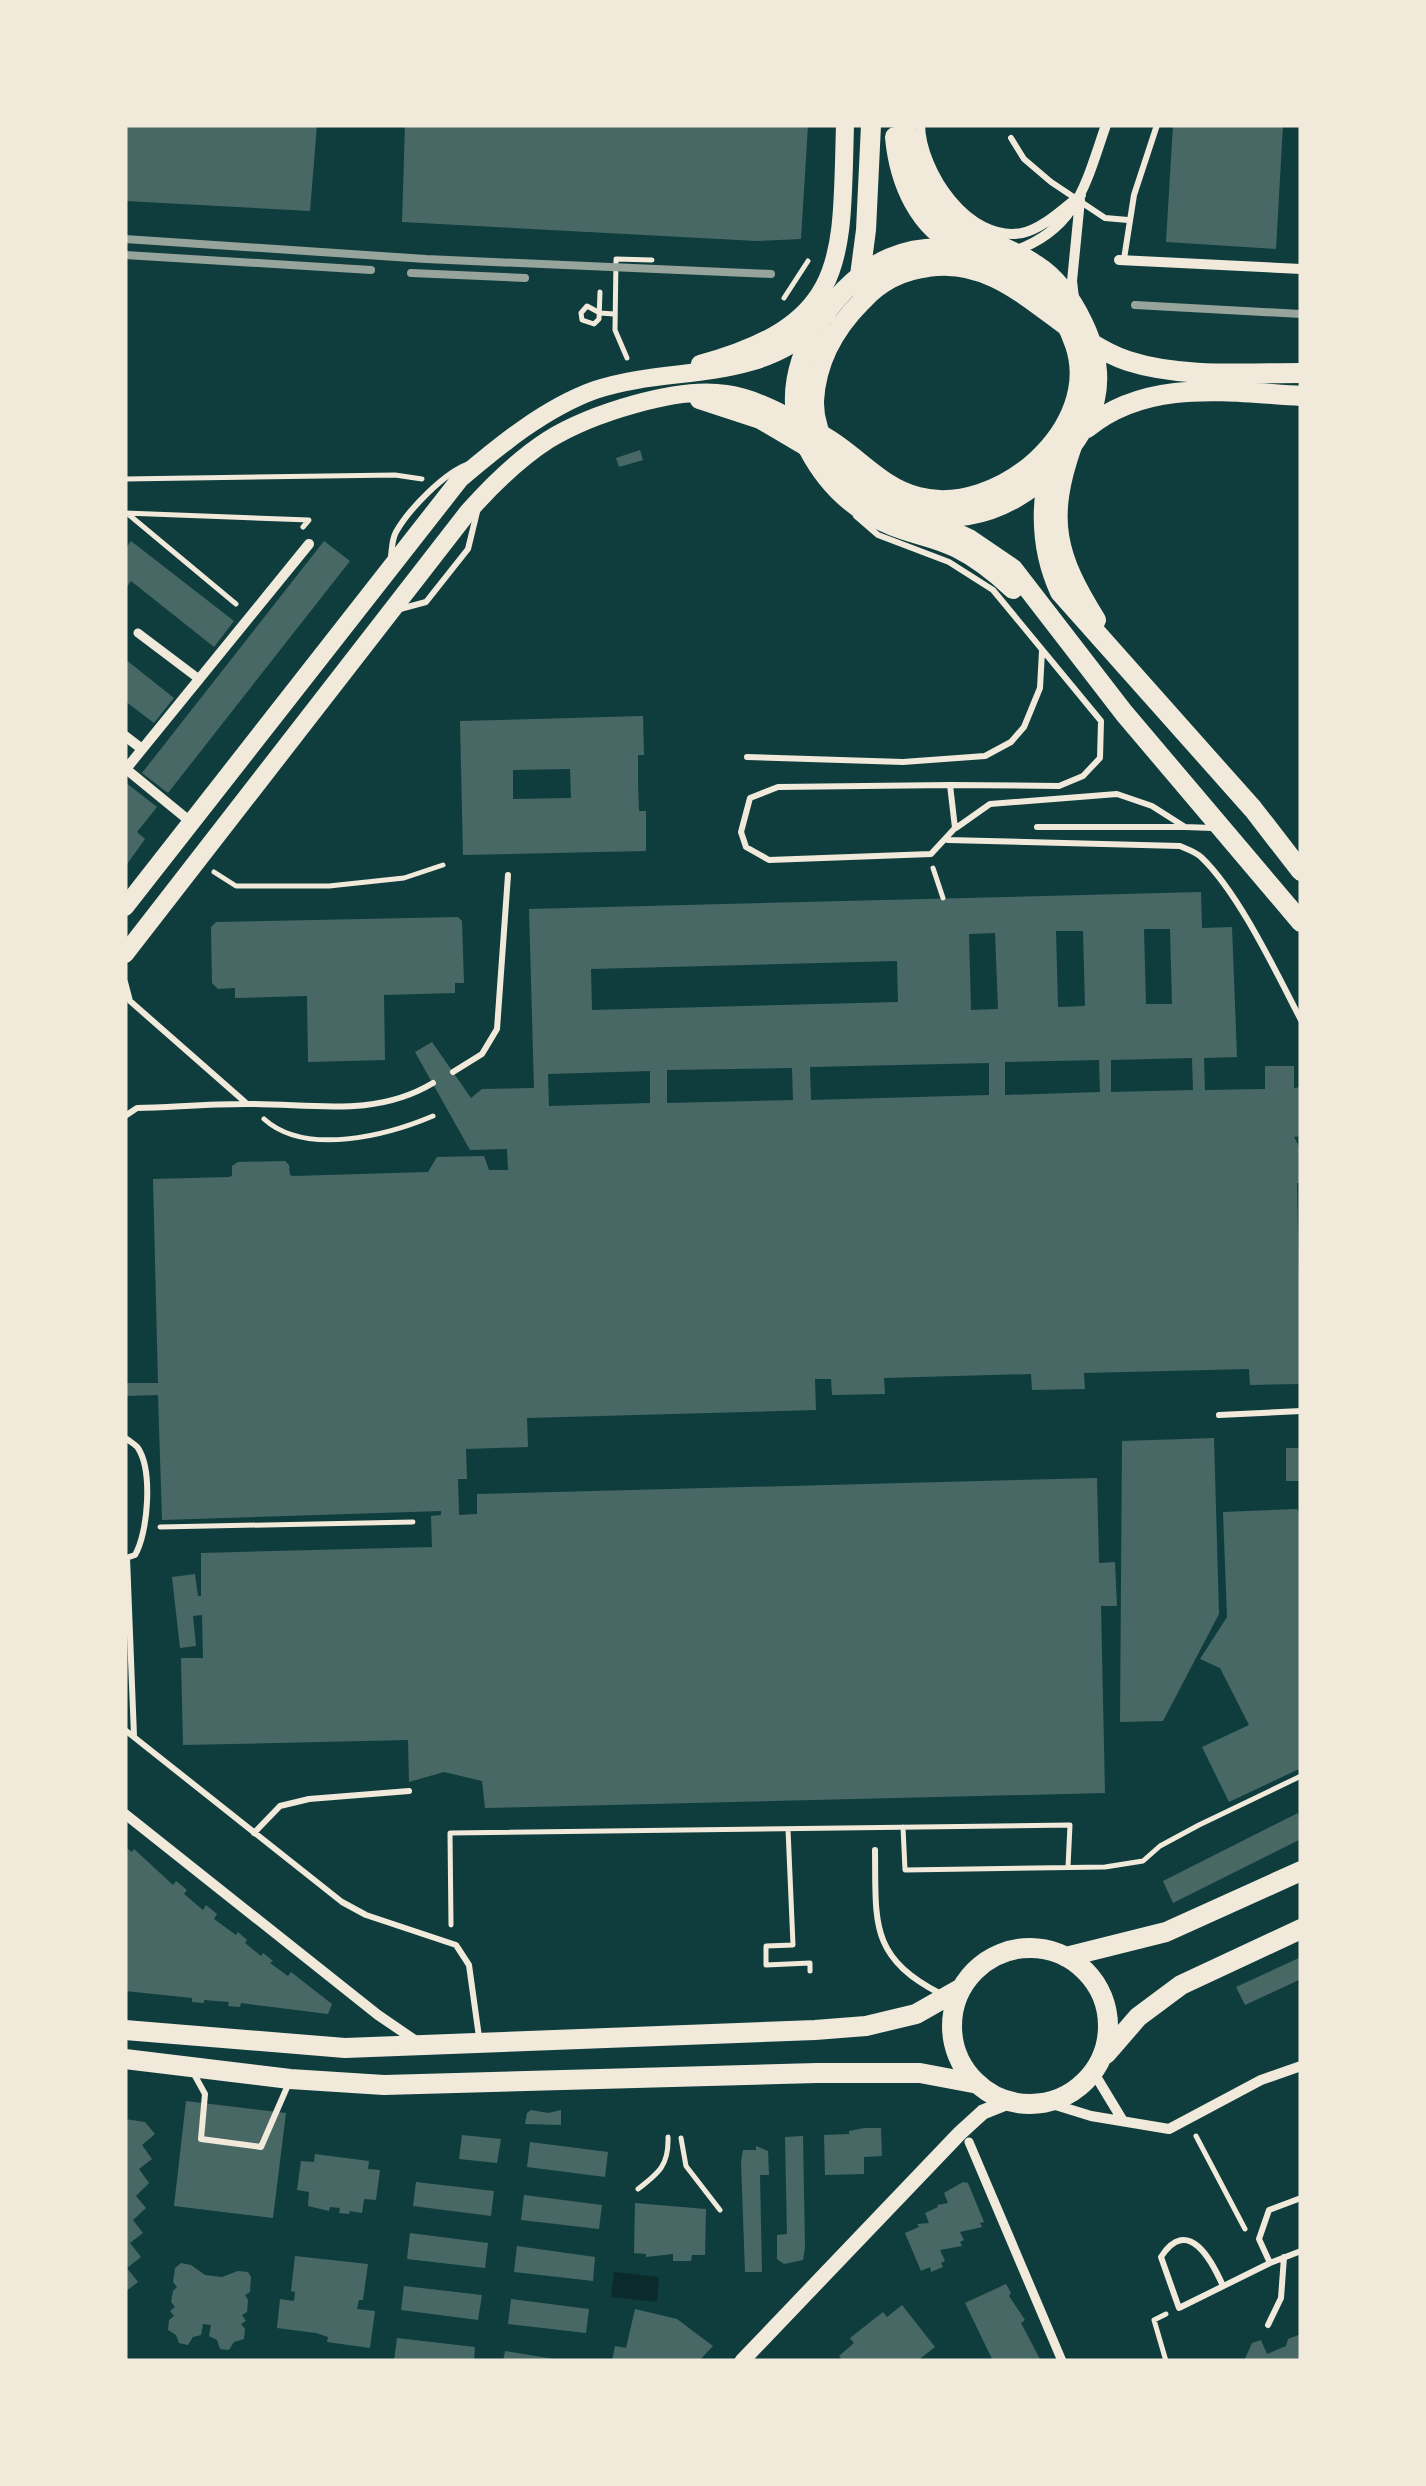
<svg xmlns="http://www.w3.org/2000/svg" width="1426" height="2486" font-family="'Roboto Serif',serif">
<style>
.water{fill:#0a2a2b}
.building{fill:#486865;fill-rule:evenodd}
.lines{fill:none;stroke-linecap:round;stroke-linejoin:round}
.path{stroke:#f1e9da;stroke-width:5}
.service{stroke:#f1e9da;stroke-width:6}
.pedestrian{stroke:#f1e9da;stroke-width:9}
.minor{stroke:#f1e9da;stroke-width:10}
.tertiary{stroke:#f1e9da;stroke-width:15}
.secondary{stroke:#f1e9da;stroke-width:18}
.primary{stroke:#f1e9da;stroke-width:20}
.trunk{stroke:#f1e9da;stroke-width:20}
.rail{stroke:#97a49c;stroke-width:8}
</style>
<rect width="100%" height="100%" fill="#0f3d3e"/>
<path class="water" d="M614,2272l45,5 -2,25 -46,-5z"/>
<path class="building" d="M125,125h192l-7,86 -185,-10z
M405,125h403l-7,114 -44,2 -355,-19z
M1173,125h110l-7,124 -110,-7z
M640,450l3,10 -24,7 -3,-9z
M131,541l103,80 -20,26 -83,-66 -6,8v-40z
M324,541l26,20 -182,232 -26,-20z
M125,659l49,39 -20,25 -29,-22z
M643,716l1,39h-6v27l1,29h7v40l-183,4 -3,-134zM570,769l1,29 -58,1v-29z
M125,782l32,25 -20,25 8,7 -20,28z
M1201,892l1,36 30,-1 5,130 -33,1 1,32 60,-1v-23h29v22l7,-1v49l-7,1 7,13v33h-4l4,201 -51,1 -1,-16 -165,4 1,16 -53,1 -1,-16 -147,4 1,16 -53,1 -1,-16h-16l1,31 -289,8 1,29 -62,2 1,30h-9l1,36 18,-1v-20l620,-16 2,85 16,-1 2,44h-16l4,187 -620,15 -3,-27 -38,-9 -35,10 -1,-42 -225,5 -2,-87h22l-1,-43 -9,1 3,30 -16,2 -8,-71 23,-3 3,22h3v-43l231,-6 -1,-31 10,-1v-4l-279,9 -4,-125 -33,1v-13h33l-5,-204 76,-2 3,-1v-10l6,-4 47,-1 4,4 1,10 3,1 135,-4 9,-15 47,-1 5,14h19l-1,-21 -37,1 -55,-98 17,-10 39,56 11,-9 52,-1 -5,-179zM1144,929h26l2,75h-26zM1056,931h27l2,75 -27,1zM995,933l3,76 -27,1 -2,-76zM897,961l1,41 -306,8 -1,-41zM1192,1058l1,32 -82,2v-32zM1099,1060l1,32 -95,3v-33zM989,1063v32l-178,5 -1,-33zM792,1068l1,32 -126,3v-33zM650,1071v32l-101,3 -1,-32z
M458,917l4,4 2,62h-9v10l-71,2 1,65 -77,2 -1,-66 -72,2v-10l-17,1 -6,-6 -1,-56 5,-5z
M1214,1438l5,176 -56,107 -43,1 2,-281z
M1286,1448h15v33h-15z
M1297,1509l4,8v251l-72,34 -27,-55 47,-22 -29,-57 -20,-9 27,-42 -4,-105z
M1298,1813l3,26 -128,64 -10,-22z
M125,1847l7,5 2,-3 39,36 3,-4 11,9 -3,4 19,16 3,-5 11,9 -3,5 22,16 2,-3 9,8 -2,3 16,13 2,-3 10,8 -3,2 18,13 3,-4 41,32 -4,10 -87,-11 -1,4 -12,-1 1,-4 -25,-2v3l-12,-1v-4l-67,-7z
M1301,1957v22l-56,26 -9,-18z
M186,2101l100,12 -13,105 -99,-12z
M531,2110l17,3 13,-3v15l-36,-1 2,-11z
M125,2119l20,3 10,12 -13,11 10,14 -13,10 10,14 -13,13 10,12 -13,12 10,13 -13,10 11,14 -14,11 11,14 -13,10z
M864,2128h17l1,28 -18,1v17l-39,1 -1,-40 25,-1v-3z
M462,2135l39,4 -4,24 -38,-4z
M803,2136l2,112 -2,12 -19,4 -7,-5v-24l10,-1 -2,-97z
M530,2142l78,10 -3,25 -78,-10z
M756,2146l12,5 1,24h-9l2,97h-17l-4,-110 2,-12h13z
M315,2154l54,7 -1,8 12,1 -4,30 -12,-1 -2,14 -12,-2 -1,3 -10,-1 1,-5 -10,-1 -1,4 -21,-5 1,-14 -12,-2 4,-29 13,1z
M416,2182l78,9 -3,25 -78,-10z
M963,2182l5,1 16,39 -4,1 2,4 -22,5 4,8 -4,2 2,4 -22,4 5,11 -4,2 2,4 -12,5 -1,-5 -9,4 -16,-38 14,-6 -2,-3 12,-1 -4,-10 13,-6 -1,-2 11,-2 -4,-10z
M524,2195l78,10 -3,24 -78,-9z
M635,2203l71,6 -1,46h-13l-1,6h-18v-7l-27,3v-3l-12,-1z
M410,2233l78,10 -3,25 -78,-9z
M517,2246l78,11 -2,24 -79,-9z
M295,2256l73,8 -5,36h-4l-2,9 18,2 -5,37 -43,-6 1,-5 -12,-4 -39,-5 3,-29 14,2 1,-9 -4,-1z
M181,2263l10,2 14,10 17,2 16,-6 10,1 3,5 -1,15 -5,3 3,5 -1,12 -5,3 4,6 -5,3 4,5 -1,10 -10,3 -5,8 -9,-1 -3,-9 -8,-4 2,-11 -8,-1 -2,11 -8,2 -5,8 -9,-2 -3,-8 -8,-5 1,-10 5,-4 -4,-5 5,-4 -4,-5 2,-11 4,-4 -4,-5 2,-14z
M1006,2284l5,9 -2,3 16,24 -4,3 20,38h-48l-28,-58z
M404,2286l78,9 -4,25 -77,-10z
M511,2299l78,10 -3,24 -78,-9z
M902,2305l33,42 -18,14h-74l-4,-5 15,-13 -4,-5 33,-26 4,5z
M635,2309l42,10 36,27 -14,15h-87l3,-15 11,2z
M1301,2334v27h-57l8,-18 9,-3 6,14 19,-8 2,-7z
M397,2338l78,9 -1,14h-80z
M505,2351l49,8v2h-51z"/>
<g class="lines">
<path class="path" d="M600,292l-1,27 -5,5 -12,-4 -1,-7 6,-7 13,7 14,1
M784,298l24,-37
M627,358l-12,-28 1,-71 36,1
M125,479l270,-4 27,4
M125,513l184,7 -6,7
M128,514l108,90
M933,868l10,30
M214,872l22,14h93l75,-8 39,-13
M264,1119c42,38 124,16 169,-3
M160,1527l253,-5
M903,1827l2,43 200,-3 38,-6 17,-15 39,-21 102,-49
M788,1829l5,116 -27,1v19l44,-2v8
M451,1925l-1,-92 620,-8 -2,42
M1196,2136l49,93
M681,2138l5,28 34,44
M638,2189c21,-16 31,-24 30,-52
M1166,2361l-12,-41 12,-6"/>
<path class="service" d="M1011,138l13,21 27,23 54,36 23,2
M1124,259l10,-64 23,-70
M856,516l22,19 71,27 44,28 108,131 -1,37 -17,18 -24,10 -109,-1
M391,556c1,-8 1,-17 5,-24 13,-23 49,-60 73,-68
M400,609l26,-7 42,-53 9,-37
M747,757l156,5 82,-6 26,-14 13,-15 16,-39 2,-37
M950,785l5,43 -24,26 -162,6 -23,-13 -5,-15 9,-34 28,-11z
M1037,827h148
M956,828l34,-24 127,-10 35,12 33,21 27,1
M948,840l232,6c7,3 16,6 21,11 38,36 76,117 100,163
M125,982l5,19 115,101
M453,1072l29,-18 15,-25 11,-154
M125,1116l12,-8c36,-1 72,-4 108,-4 65,-1 128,15 188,-21
M1219,1415l82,-4
M125,1438c2,1 12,8 13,10 15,23 10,85 -3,107l-9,3
M127,1558l7,178
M125,1730l217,172 24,13 90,30 13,20 10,72
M254,1833l26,-27 29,-7 100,-8
M875,1850c1,73 -6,107 66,144
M194,2074l11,20 -4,45 60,8 27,-62
M1301,2198l-32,12 -10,29 11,24 31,-12
M1223,2286c-11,-25 -35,-71 -62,-29l18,51 91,-45
M1268,2325l13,-27 3,-41"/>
<path class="pedestrian" d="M138,633l61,46
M969,2142l93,219"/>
<path class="minor" d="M920,125c1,46 48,118 102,108 22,-5 41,-25 59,-38
M1014,251c64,-22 72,-69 92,-126
M1119,260l182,9
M1074,298l-2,-17 8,-81
M125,736l17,13
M192,823l-66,-54 183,-225
M125,1814l253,201 41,28
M1094,2073l29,48
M1049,2103l42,13 78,13 92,-49 40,-14"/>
<path class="tertiary" d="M742,2361l218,-228 23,-21 25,-10"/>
<path class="secondary" d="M700,364c150,-41 141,-104 145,-239
M699,400l61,20 51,30
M125,907l335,-428c40,-34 85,-71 135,-89 74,-25 159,-6 221,-64
M125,954l343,-442c24,-27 49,-52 80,-72 42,-26 129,-54 178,-46 28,4 54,18 79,32"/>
<path class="primary" d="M1072,446c-26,74 -16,110 24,174
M808,448c18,35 45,62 83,77 21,9 45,12 66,23 20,10 39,25 56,41
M1051,461c-11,44 -10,90 9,131l193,217 48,62
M920,516l49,23 44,30 111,144 177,209
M952 2026a78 78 0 1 1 156 0a78 78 0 1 1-156 0Z
M1066,1957l100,-25 135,-61
M125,2030l220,18 470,-18 51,-4 50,-12 44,-25
M1106,2054l32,-37 43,-32 120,-56
M125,2059l165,20 94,6 433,-12h103l53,10"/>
<path class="trunk" d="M905,125c4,33 16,64 40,88 26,25 62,32 91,52 22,14 36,35 47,58 28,58 13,98 -28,143 -48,53 -123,69 -184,28 -30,-20 -58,-55 -57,-93 2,-39 21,-73 48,-100 17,-19 40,-31 66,-34 81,-13 129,70 200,94 53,17 117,12 173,12
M895,137c4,44 23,91 66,110
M859,283l7,-53 5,-105
M1087,428c61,-50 141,-36 214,-32
M808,448c-6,-14 -13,-29 -13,-44 -3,-56 43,-124 95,-146 72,-30 161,13 185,87 28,83 -77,173 -157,152 -39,-10 -61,-42 -95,-61"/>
<path class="rail" d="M125,239l301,20 345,15
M125,255l246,15
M411,273l114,5
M1135,305l166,9"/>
</g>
<rect width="1426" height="2486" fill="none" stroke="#f1e9da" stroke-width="255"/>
</svg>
